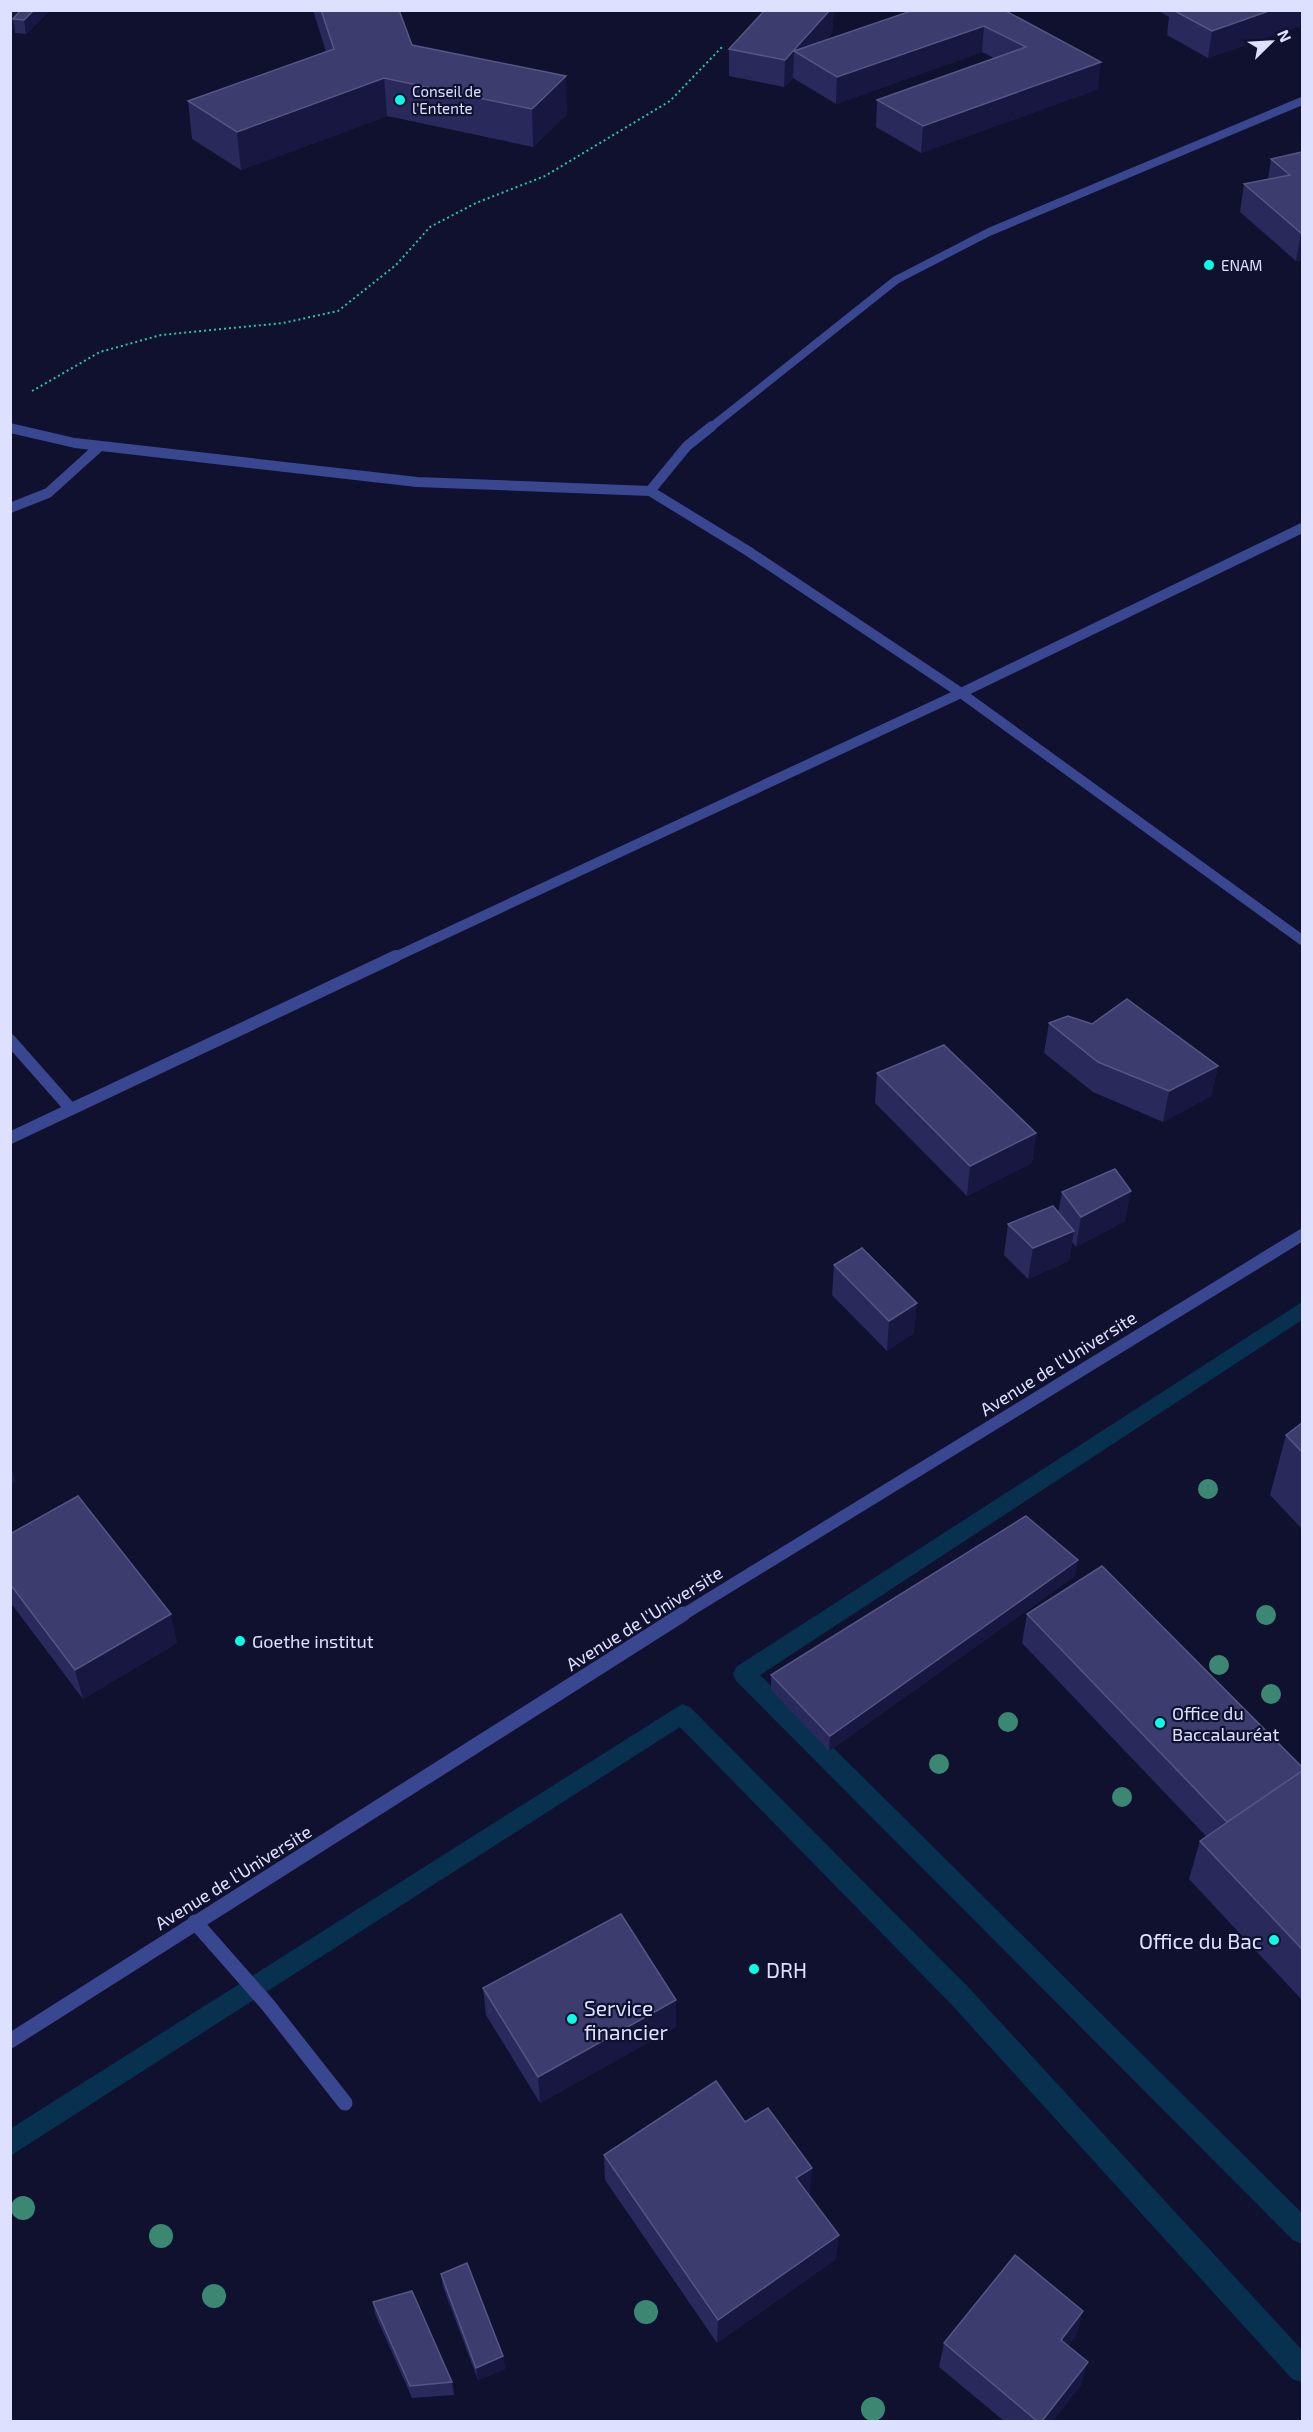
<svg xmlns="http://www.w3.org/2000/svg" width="1313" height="2432" font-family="'Exo 2',sans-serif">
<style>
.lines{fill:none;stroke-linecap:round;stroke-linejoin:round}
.stream{fill:#083150;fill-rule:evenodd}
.path{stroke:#29c79d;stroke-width:2;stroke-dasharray:2 3;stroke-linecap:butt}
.service{stroke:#384790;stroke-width:15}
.minor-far3{stroke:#384790;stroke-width:8}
.minor-far2{stroke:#384790;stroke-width:10}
.minor-far1{stroke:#384790;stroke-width:12}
.minor{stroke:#384790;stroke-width:15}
.tree{fill:#3c8772}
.wall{fill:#29295c}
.shaded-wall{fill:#171742}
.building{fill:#3c3c6e;stroke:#555684;stroke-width:1.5}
.poi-dot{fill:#09ffe5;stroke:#10112e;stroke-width:2}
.labels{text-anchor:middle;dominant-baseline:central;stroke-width:4.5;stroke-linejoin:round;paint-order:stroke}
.far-poi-label{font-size:15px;fill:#dde0ff;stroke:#10112e;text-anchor:start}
.street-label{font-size:18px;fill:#dde0ff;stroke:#10112e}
.poi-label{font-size:18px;fill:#dde0ff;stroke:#10112e;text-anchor:start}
.near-poi-label{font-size:21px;fill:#dde0ff;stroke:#10112e;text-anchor:start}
</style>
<rect width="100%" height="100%" fill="#10112e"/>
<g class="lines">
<path class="stream" d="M1302,1302v18l-542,355 542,538v31l-9,-4 -557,-559 -3,-7 3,-7z
M682,1704l8,3 279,281 333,362v32l-10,-3 -341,-375 -271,-277 -670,429v-27z"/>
<path class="path" d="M32,391l68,-39 61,-17 122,-12 55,-12 58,-46 34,-38 46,-24 69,-27 125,-75 52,-54"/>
<path class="service" d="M195,1922l73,83 77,98"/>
<path class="minor-far3" d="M710,428l186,-148 93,-48 313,-131"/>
<path class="minor-far2" d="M712,426l-25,20 -37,45 98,60 213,142 341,247
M10,428l65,15 342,39 233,9
M10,508l38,-15 52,-47
M393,958l568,-265 341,-165"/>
<path class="minor-far1" d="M10,1040l60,68
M10,1138l386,-182
M681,1616l621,-381"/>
<path class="minor" d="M10,2041l673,-427"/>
</g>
<g class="tree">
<circle cx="1208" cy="1489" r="10"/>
<circle cx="1266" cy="1615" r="10"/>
<circle cx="1219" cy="1665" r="10"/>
<circle cx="1271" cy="1694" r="10"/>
<circle cx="1008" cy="1722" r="10"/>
<circle cx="939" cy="1764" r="10"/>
<circle cx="1122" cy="1797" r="10"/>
<circle cx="23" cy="2208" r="12"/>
<circle cx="161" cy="2236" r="12"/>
<circle cx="214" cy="2296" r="12"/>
<circle cx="646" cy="2312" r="12"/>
<circle cx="873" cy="2409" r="12"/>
</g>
<path class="wall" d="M10,10h40l-24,24 -11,-1v-5l-5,4z
M313,10h86l13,35 155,69 -34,33 -146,-31 -146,54 -49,-31 -4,-38 138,-49z
M765,10h69l-2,23 -6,7 178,-30 94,79 -177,64 -45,-26 1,-27 117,-42 -12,-6 -146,52 -43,-26 -9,9 -55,-11v-27z
M1157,10h145l-2,16 -92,32 -41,-23 2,-18z
M1302,152v108l-6,1 -56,-49 4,-28 24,-5 3,-20z
M1049,1023l43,1 126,42 -7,30 -48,26 -70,-30 -49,-39z
M877,1073l159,60 -4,30 -65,33 -92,-93z
M1062,1192l63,29 -49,26 -4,-5 -3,19 -41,18 -24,-24 4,-31 50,-11z
M834,1265l80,68 -27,18 -55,-56z
M1302,1423v106l-32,-34 16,-60z
M10,1534l167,109 -94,56 -73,-97z
M1075,1576l-246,175 -58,-61v-15z
M1027,1614l275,153v233l-113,-121 11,-38 6,-5 -184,-193z
M483,1988l193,12v27l-136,76 -54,-88z
M745,2122l65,71 -2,1 28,65 -119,84 -112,-163 -1,-25z
M441,2274l62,82 2,13 -27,11 -35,-93z
M373,2302l79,80 2,13 -42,3 -37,-84z
M1077,2334l-9,12 13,39 -28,36h-49l-65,-54 5,-24z"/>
<path class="shaded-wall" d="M10,10h24l-21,9 2,9 -5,4z
M34,10h16l-24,24 -2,-14z
M830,10h4l-2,23 -24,27 -14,-9 -1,27 -9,9 1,-27z
M1272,10h30l-2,16 -92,32 4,-27z
M984,26l-2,26 -146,52 1,-27z
M1101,62l-3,27 -177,64 2,-27z
M566,76l1,38 -34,33 -1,-38z
M384,78l3,38 -146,54 -4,-38z
M1301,233h1v27l-6,1z
M1218,1066l-7,30 -48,26 6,-31z
M1036,1133l-4,30 -65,33 3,-30z
M1131,1191l-6,30 -49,26 5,-30z
M1074,1231l-5,30 -41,18 5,-31z
M917,1303l-3,30 -27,18 2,-30z
M10,1463l6,19 -6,2z
M1078,1560l-3,16 -246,175 1,-15z
M171,1614l6,29 -94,56 -8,-29z
M676,2000v27l-136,76 -2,-26z
M812,2168l-2,25 -16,10 2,-25z
M839,2235l-3,24 -119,84 1,-23z
M1083,2311l-6,23 -22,30 6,-24z
M503,2356l2,13 -27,11 -2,-12z
M1088,2362l-7,23 -28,36h-11z"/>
<path class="building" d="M21,10h13l-10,10 -11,-1z
M321,10h78l13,35 154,31 -34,33 -148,-31 -147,54 -49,-31 146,-52z
M765,10h65l-45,50 -56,-11z
M914,10h90l97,52 -178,64 -46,-26 149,-53 -42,-21 -147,51 -43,-26z
M1173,10h99l-60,21z
M1302,152v81h-1l-57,-49 46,-9 -19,-16z
M1127,999l91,67 -49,25 -71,-29 -49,-39 19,-7 24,8z
M944,1045l92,88 -66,33 -93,-93z
M1115,1169l16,22 -50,26 -19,-25z
M1053,1206l21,25 -41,17 -25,-24z
M862,1248l55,55 -28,18 -55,-56z
M1302,1423v29l-16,-17z
M78,1496l93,118 -96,56 -65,-86v-50z
M1026,1516l52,44 -248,176 -59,-61z
M1102,1566l200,201v4l-75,51 -200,-208z
M1302,1771v178l-102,-108z
M621,1914l55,86 -138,77 -55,-89z
M716,2081l29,41 23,-14 44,60 -16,10 43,57 -121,85 -114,-165z
M1015,2255l68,56 -22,29 27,22 -46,59h-5l-93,-78z
M467,2263l36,93 -27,12 -35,-94z
M412,2291l40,91 -42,4 -37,-84z"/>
<g class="poi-dot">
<circle cx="400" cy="100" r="6"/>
<circle cx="1209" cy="265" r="6"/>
<circle cx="240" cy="1641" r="6"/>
<circle cx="1160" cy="1723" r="6"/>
<circle cx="1274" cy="1940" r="6"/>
<circle cx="754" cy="1969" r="6"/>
<circle cx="572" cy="2019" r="6"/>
</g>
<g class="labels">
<g class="far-poi-label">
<text x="412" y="91">Conseil de<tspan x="412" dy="17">l'Entente</tspan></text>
<text x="1221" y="265">ENAM</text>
</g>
<g class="street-label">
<text transform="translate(1058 1363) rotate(-32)">Avenue de l'Universite</text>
<text transform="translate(644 1618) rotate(-32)">Avenue de l'Universite</text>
<text transform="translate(233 1877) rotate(-32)">Avenue de l'Universite</text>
</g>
<g class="poi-label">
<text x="252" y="1641">Goethe institut</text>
<text x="1172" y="1713">Office du<tspan x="1172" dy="21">Baccalauréat</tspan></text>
</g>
<g class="near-poi-label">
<text x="1262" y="1940" text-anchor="end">Office du Bac</text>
<text x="766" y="1969">DRH</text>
<text x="584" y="2007">Service<tspan x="584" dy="24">financier</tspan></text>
</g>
</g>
<rect width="1313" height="2432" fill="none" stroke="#dde0ff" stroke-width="24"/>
<g transform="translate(1271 42) rotate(66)" stroke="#10112e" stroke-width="4.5" paint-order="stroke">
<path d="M0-4.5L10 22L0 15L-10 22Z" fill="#dde0ff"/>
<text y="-9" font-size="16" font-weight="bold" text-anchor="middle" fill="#dde0ff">N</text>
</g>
</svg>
